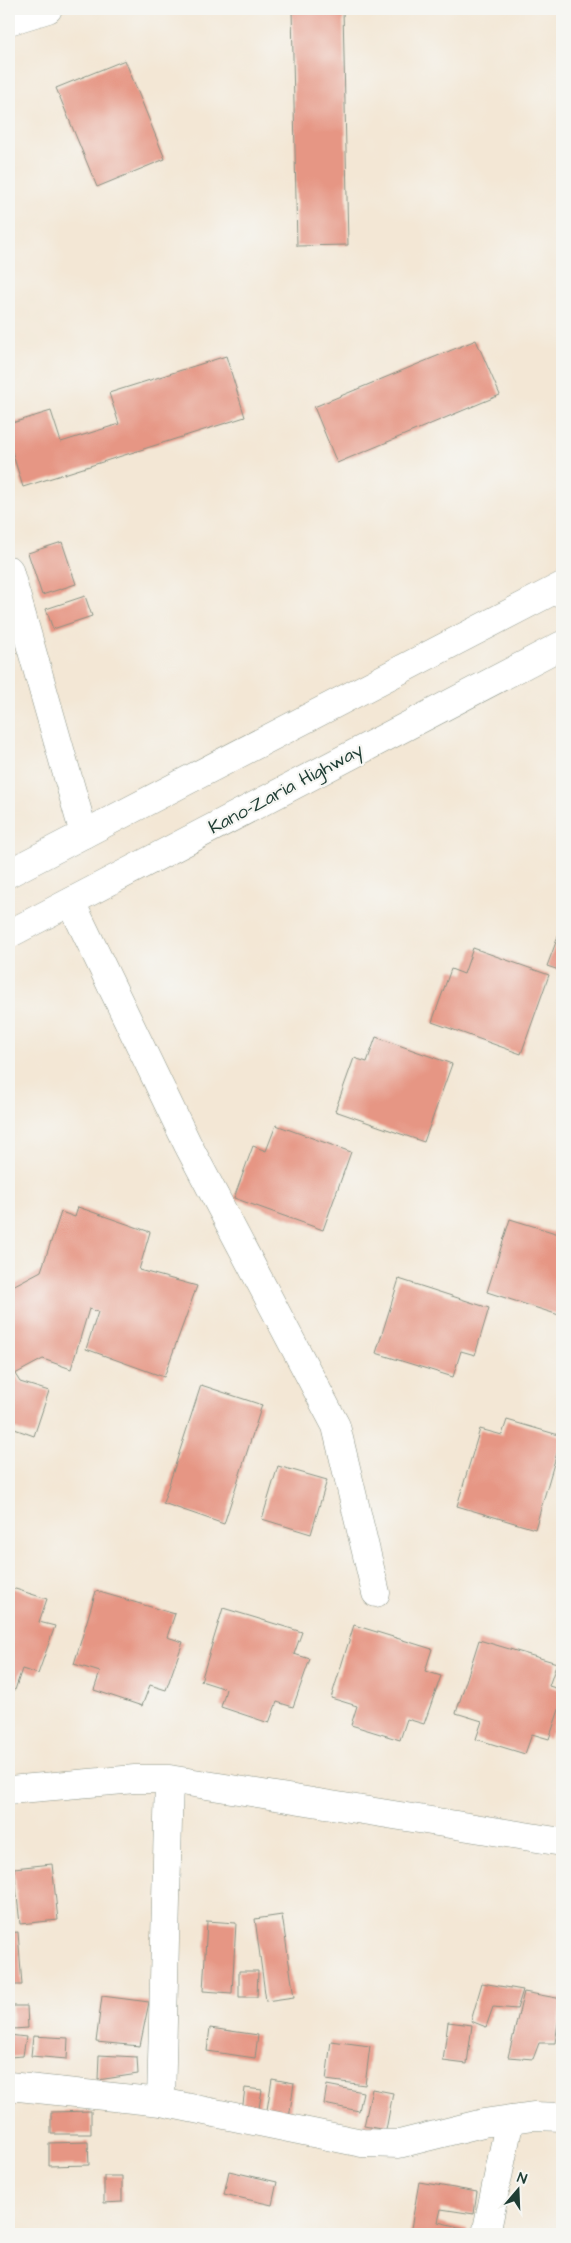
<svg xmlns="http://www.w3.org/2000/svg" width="571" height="2243" font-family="'Architects Daughter',sans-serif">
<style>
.building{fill:#e69684}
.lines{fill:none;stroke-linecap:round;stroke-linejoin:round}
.minor-casing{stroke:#899284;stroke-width:29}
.highway-casing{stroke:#899284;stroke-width:29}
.minor{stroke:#fff;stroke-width:28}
.highway{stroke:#fff;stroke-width:28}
.labels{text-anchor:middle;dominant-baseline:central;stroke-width:4.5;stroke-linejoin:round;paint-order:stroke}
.street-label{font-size:19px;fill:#1f3d34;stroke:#f6f6f2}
</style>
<rect width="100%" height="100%" fill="#f6f6f2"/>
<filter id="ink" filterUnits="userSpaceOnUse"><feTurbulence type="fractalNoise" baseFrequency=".02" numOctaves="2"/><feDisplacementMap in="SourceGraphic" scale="10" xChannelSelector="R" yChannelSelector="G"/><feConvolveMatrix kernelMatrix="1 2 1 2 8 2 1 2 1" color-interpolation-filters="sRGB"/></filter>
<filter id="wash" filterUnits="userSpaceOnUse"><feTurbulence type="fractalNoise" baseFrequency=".0096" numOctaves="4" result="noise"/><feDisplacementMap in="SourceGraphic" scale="20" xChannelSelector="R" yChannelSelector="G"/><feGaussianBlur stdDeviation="1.12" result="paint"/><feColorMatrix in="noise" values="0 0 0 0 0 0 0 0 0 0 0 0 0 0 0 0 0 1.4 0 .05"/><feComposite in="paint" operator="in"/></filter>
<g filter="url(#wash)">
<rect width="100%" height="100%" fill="#f3e7d5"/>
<g id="blocks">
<path class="building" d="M343,9l5,236 -51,1 -5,-236z
M125,60l40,99 -68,28 -41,-99z
M476,340l24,55 -163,68 -23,-56z
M226,356l19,61 -222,70 -14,-45v-18l42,-13 10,31 58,-18 -10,-31z
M62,542l14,42 -34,11 -14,-42z
M85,596l7,20 -39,13 -7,-20z
M562,926v45l-15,-5z
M473,948l76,27 -28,79 -89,-32 19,-53 13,5z
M376,1037l76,27 -28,78 -89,-31 19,-53 13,4z
M276,1125l75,27 -28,78 -89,-32 19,-52 13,5z
M78,1207l72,25 -11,38 58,16 -33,91 -78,-28 12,-37 -9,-3 -18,60 -28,-10 -28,15 5,8 29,9 -15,45 -25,-9v-139l32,-17 20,-59 14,5z
M510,1219l52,16v81l-75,-24z
M399,1279l90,29 -14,47 -14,-4 -8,26 -77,-24z
M201,1385l61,20 -38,119 -61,-21z
M507,1420l55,16 -27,93 -78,-23 23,-77 22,6z
M278,1466l49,14 -16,54 -49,-15z
M9,1587l38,12 -8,23 16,4 -17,48 -16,-5 -7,21 -6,-2z
M96,1591l79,23 -8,23 16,5 -17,48 -16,-5 -8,21 -48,-16 6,-18 -26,-8z
M223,1608l79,24 -8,22 16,5 -17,48 -16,-5 -8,21 -48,-16 5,-18 -25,-8z
M354,1625l78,24 -7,22 16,5 -17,48 -17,-5 -7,21 -49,-15 6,-19 -26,-8z
M479,1640l78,23 -8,23 13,4v11l-13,38 -17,-5 -7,20 -49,-15 6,-18 -26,-8z
M52,1864l6,56 -38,4 -6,-56z
M282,1915l12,82 -28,4 -11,-82z
M207,1921l29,2 -4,70 -29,-2z
M18,1932l4,53h-13v-52z
M239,1971h19l-1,26h-18z
M482,1983l41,7 -6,19 -24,-2 -7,20 -15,-6z
M524,1992l38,7 -7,44h-16l-6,16 -25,-2z
M102,1996l47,6 -9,44 -44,-4z
M12,2006h15l1,22 -15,1z
M448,2022l24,3 -5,39 -24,-3z
M210,2028l48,7 -3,23 -48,-7z
M9,2035l17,2 -3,19 -14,1z
M33,2036l35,2 -1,21 -36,-3z
M331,2041l39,5 -5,39 -39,-5z
M99,2055l38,2 1,17 -40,6z
M272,2079l22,4 -5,36 -23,-3z
M327,2085l36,7 -4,19 -35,-7z
M245,2088l17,2 -4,24 -16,-2z
M372,2089l21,4 -7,37 -22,-4z
M91,2111v23h-40v-22z
M88,2142l1,23 -40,1v-23z
M229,2171l48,11 -5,23 -48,-11z
M104,2176h18v26l-18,1z
M419,2182l58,10 -3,22 -33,-5 -3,13 29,7v5h-57z"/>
</g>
</g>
<g filter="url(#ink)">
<use href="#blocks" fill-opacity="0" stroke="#899284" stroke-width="1"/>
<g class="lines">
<g class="minor-casing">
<path id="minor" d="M9,21l39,-12
M9,570l75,264
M71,902l117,243 148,281 40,167
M9,1790l126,-11h34l393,63
M9,2086l152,16 201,41 37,1 84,-21 50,-7 29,1
M161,2102l8,-323
M486,2234l24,-115"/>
</g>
<g class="highway-casing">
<path id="highway" d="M9,873l553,-287
M9,934l553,-289"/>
</g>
<use href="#minor" class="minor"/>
<use href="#highway" class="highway"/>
</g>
</g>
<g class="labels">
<g class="street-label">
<text transform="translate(286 789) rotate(-28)">Kano-Zaria Highway</text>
</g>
</g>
<rect width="571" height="2243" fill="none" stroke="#f6f6f2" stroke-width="30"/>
<g transform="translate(518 2190) rotate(19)" stroke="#f6f6f2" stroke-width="4" paint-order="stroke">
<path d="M0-4L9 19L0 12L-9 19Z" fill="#1f3d34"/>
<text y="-8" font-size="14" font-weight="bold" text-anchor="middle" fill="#1f3d34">N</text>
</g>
</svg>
